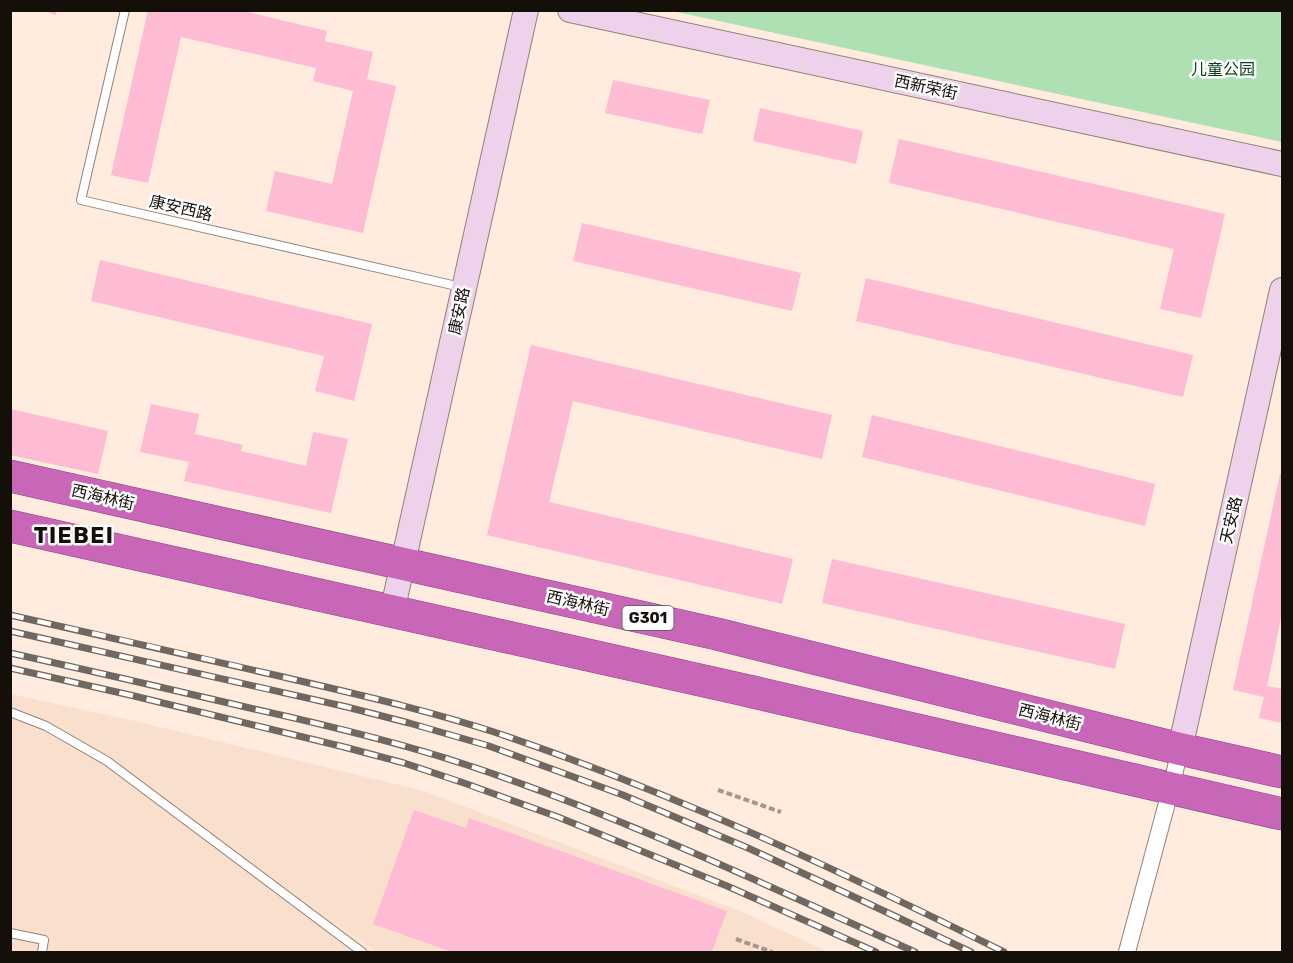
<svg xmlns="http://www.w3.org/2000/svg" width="1293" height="963" font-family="Rubik,'Noto Sans SC',sans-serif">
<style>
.built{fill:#f9dfcd}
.green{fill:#aee0b4}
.building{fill:#febbd4}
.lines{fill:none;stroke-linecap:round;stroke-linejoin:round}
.lane-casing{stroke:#938175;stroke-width:10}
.street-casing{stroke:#938175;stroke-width:18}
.secondary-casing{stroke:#938175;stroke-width:26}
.highway-casing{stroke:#89487b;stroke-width:33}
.path{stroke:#a5978c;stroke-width:4;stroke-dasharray:6 3;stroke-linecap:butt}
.lane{stroke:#fff;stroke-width:8}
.street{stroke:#fff;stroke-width:16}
.secondary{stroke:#eed1ea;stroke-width:24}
.highway{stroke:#c866b8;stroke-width:32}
.rail-casing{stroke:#72675e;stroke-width:7}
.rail{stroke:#fdfdfd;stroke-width:4.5;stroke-dasharray:14;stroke-linecap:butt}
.labels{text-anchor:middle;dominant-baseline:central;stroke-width:5;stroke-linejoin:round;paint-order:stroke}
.shield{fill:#fdfdfd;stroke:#5b5653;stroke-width:1.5}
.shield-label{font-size:15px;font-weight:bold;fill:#150f0a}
.park-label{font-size:16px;fill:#0b3d19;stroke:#fdfdfd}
.street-label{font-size:16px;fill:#150f0a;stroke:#fdfdfd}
.district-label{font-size:22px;font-weight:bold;letter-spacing:1.5px;fill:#150f0a;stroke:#fdfdfd}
</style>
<rect width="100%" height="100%" fill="#ffecde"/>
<path class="built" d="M11,694l124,27 289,70 316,120 89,41h-453l-71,-52 68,52h-362z"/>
<path class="green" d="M672,11h610v131z"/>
<path class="building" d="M42,10h15l-1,5z
M148,10h92l87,21 -2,10 48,11 -6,27 29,7 -33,147 -97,-22 9,-40 57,13 21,-93 -40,-10 3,-13 -135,-31 -33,146 -37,-8z
M613,80l97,20 -8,34 -97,-21z
M760,108l103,23 -7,33 -103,-23z
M899,139l326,75 -24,104 -41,-9 14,-60 -285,-66z
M582,223l219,50 -9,38 -219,-50z
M100,260l272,64 -18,77 -39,-10 9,-35 -233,-55z
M866,278l327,77 -10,42 -327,-76z
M531,345l301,70 -10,44 -249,-58 -24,101 244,57 -11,45 -295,-69z
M151,404l48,10 -4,20 48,11 -2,6 65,15 7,-34 35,7 -17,74 -147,-32 5,-19 -49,-10z
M10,409l98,22 -10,43 -88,-19z
M872,415l283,69 -10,42 -283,-69z
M1280,474l2,1v138l-15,73 15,3v34l-23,-5 5,-21 -31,-7z
M832,559l293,65 -10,45 -293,-66z
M414,810l52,18 3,-10 258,93 -15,41h-260l-79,-28z"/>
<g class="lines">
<g class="lane-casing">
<path id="lane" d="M125,10l-44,190 380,87
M10,712l36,14 61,35 255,191
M10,933l34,7 -2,12"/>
</g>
<g class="street-casing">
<path id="street" d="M1127,952l44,-164 9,-39"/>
</g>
<g class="secondary-casing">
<path id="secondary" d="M570,10l712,154
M392,612l134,-602
M1180,749l102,-459"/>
</g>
<g class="highway-casing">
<path id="highway" d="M10,476l707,158 463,115 102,23
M10,526l730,163 542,125"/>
</g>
<path class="path" d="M718,790l63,22
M736,939l36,13"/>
<use href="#lane" class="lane"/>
<use href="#street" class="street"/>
<use href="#secondary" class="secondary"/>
<use href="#highway" class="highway"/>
<g class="rail-casing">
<path id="rail" d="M10,615c90,20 180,40 269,61 72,17 145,33 215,56 175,59 345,138 510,220
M10,631l337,76 62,16 80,23 134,49 125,53 102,47 121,57
M10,653c82,18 163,37 244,56 72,16 143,33 213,56 154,51 301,121 448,187
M10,668l120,27 214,52 60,16 60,20 94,34 169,69 149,66"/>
</g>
<use href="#rail" class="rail"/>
</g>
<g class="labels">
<rect class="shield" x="622.5" y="606" width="51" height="24" rx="4.5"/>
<g class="shield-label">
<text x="648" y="618">G301</text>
</g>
<g class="park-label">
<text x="1223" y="69">儿童公园</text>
</g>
<g class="street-label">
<text transform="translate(926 87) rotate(12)">西新荣街</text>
<text transform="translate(181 208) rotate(13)">康安西路</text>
<text transform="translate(459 311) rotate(-78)">康安路</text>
<text transform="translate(103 497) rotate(13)">西海林街</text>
<text transform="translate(1231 520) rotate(-77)">天安路</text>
<text transform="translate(578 603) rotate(13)">西海林街</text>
<text transform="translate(1050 717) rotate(14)">西海林街</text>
</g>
<g class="district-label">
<text x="74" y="535">TIEBEI</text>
</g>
</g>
<rect width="1293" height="963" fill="none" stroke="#150f0a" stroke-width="24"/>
</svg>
